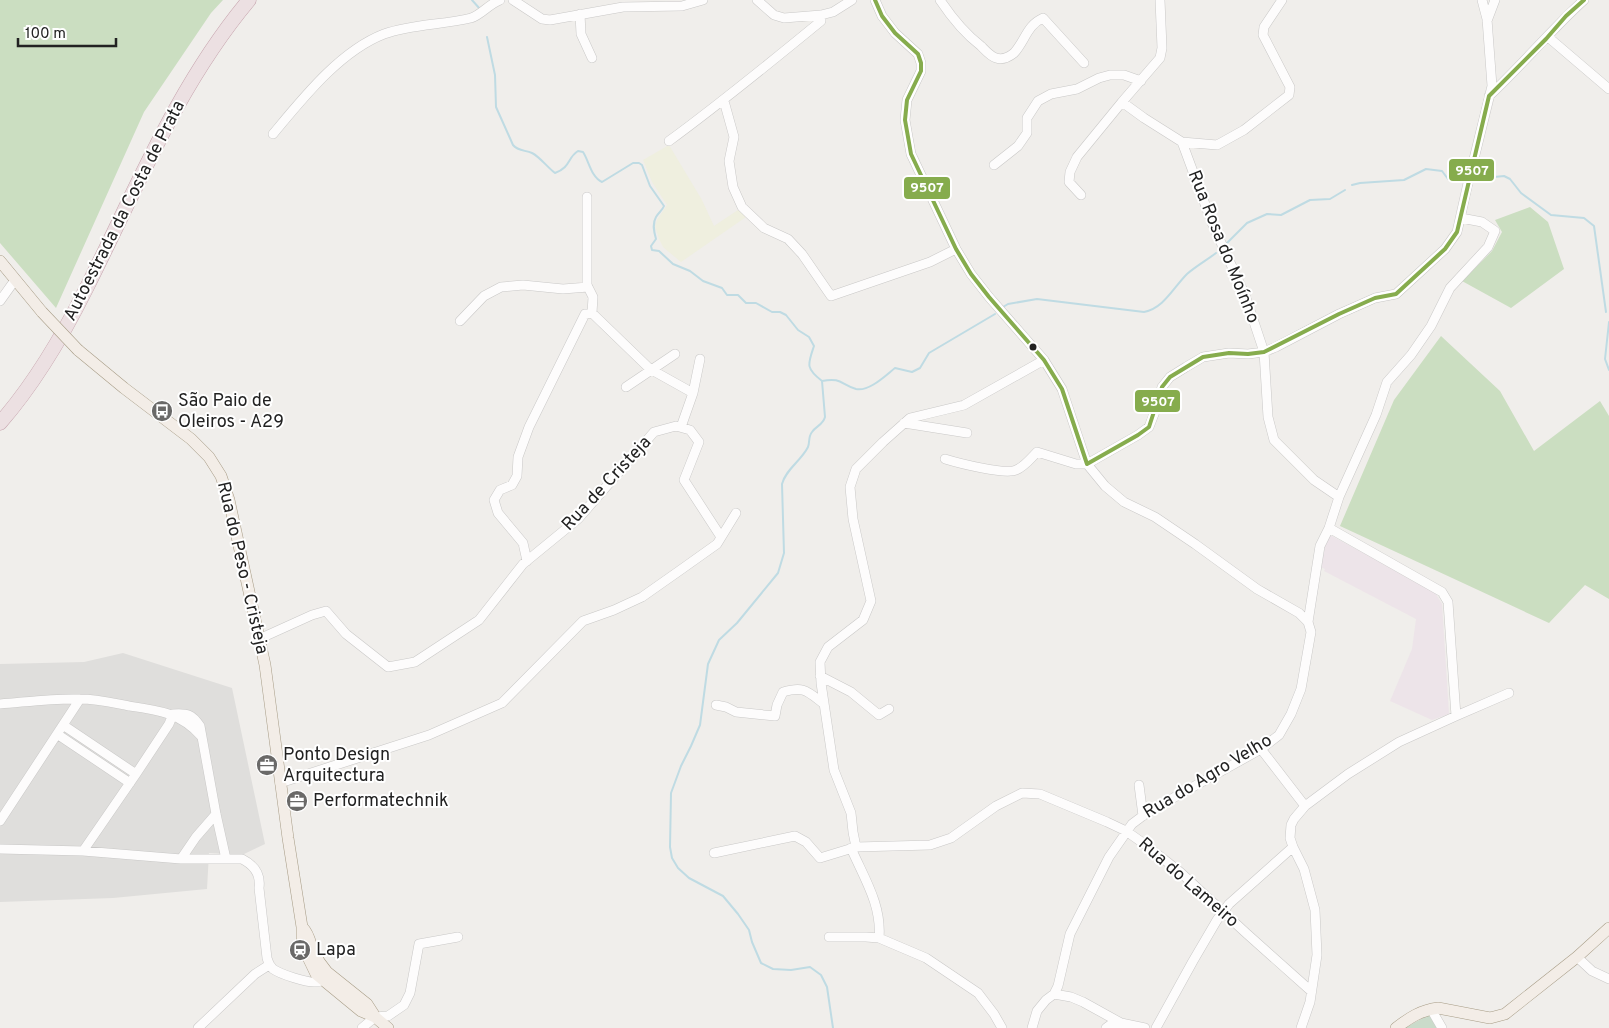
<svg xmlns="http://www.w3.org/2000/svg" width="1609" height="1028" font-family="Overpass,sans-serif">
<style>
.residential{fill:#dfdedc}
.industrial{fill:#ede4e9}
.farmland{fill:#efefdf}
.forest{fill:#cbdec1}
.cemetery{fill:#cadbca}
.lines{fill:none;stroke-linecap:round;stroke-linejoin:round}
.stream{stroke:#bfdbe3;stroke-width:2}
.minor-casing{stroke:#c9c8c7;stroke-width:10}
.major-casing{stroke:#a79c86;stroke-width:12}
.highway-casing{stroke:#c5a2ac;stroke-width:15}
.minor{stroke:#fdfcfc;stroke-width:9}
.major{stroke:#f3ede7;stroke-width:11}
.highway{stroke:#ece0e2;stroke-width:14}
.major-bridge-casing{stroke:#a79c86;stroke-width:12;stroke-linecap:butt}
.major-bridge{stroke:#f3ede7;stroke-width:11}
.bus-1-casing{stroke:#fff;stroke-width:8}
.bus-1{stroke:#86ac4d;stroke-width:4}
.bus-dot{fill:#222;stroke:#fff;stroke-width:2}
.labels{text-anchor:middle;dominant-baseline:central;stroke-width:4;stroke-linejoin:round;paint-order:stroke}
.street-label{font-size:18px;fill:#222;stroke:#fff}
.poi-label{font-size:18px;fill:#222;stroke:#fff;text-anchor:start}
.line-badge{stroke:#fff;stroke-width:2}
.badge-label{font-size:14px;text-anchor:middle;font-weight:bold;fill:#fff}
</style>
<rect width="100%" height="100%" fill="#f0eeeb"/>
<path class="residential" d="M123,653l109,35 33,156 -23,11 -33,-2 -2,36 -94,9 -113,4v-238l84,-2z"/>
<path class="industrial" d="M1330,535l104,56 8,13 7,110 -17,6 -42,-19 22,-52 4,-30 -92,-48 1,-2 -4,-2 4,-20z"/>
<path class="farmland" d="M669,145l33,55 12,26 24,-16 8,7 -65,45 -18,-15 -4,-8 -4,-13 2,-6 10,-15 -15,-23 -9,-22z"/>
<path class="forest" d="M0,0h223l-12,13 -67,99 -88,196 -56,-65z
M1530,207l18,15 16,47 -53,39 -49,-27 30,-30 10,-19 -7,-12z
M1441,336l59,55 34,60 66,-50 9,15v183l-24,-14 -36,38 -209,-97 54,-126z"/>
<path class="cemetery" d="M1431,1014l8,14h-35z"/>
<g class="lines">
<path class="stream" d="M472,0l8,9
M487,37l8,38 1,32 17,38c5,6 12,5 19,8 8,4 15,14 23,20 16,-6 12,-15 23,-22l5,1c6,9 8,25 19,30l31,-19h6l3,2 8,21 14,20c-2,5 -5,6 -8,11 -4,7 -2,15 0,22l-5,7 1,4 7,1 14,13 17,7 13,10 19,7 5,7h11l8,8h10l16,9h8l6,3 12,15 11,7 5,9c-6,18 -9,22 8,35
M1475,179l29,-3 6,3 11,14 30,22 33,3 10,8 12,86
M1352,185l8,-2 44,-3 22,-11 16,2 6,8 13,1
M1226,244l21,-21 20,-9 14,1 29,-15 20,-1 15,-9
M1003,307l5,-3 29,-5 107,13c20,-4 29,-24 43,-38 9,-8 20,-14 29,-21
M1609,322l-4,37 4,11
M822,381l3,36c-2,8 -9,9 -13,15 -4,5 -2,10 -4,15 -7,14 -22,22 -26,37l2,69 -6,20 -41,50 -18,17 -11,24 -8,61 -9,21 -10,20 -10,27 -1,54 2,11 6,10 11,10 34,18 15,18 11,16 3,12 9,21 12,6 18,1 19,-3 11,8 6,12 6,41
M822,381c20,-4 19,4 34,8 13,3 30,-14 39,-21l17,4 8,-4 9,-15 66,-39"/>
<g class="minor-casing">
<path id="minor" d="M513,0l29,19 8,1 73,-13 59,-1 21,-6
M757,0l17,15 10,3 37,-3 12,-3 19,-12
M875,0l7,16 13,17 23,21 3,9v8l-14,29 -2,20 6,34 45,95 15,25 18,23 55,63 18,29 25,75 18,22 19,16 31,15 40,27 62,45 42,24 9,9 3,10 -10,57 -10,25 -12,21 -18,14 -113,63 -16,12 -23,33 -39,77 -12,52 -4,8 -8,6 -9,11 -5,17
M940,0c12,18 24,33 41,46 4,4 9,10 15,12 6,2 13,-1 18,-5 11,-12 13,-28 29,-35l41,45
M580,14l1,20 11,24
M1487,21l8,-21
M1548,37l61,52
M1489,96c33,-31 62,-66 95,-96
M724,101l10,36 -5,24 4,26 9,20 22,21 24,11 14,15 29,42 99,-34 26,-13
M1122,102l22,16 38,24 35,3 27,-15 45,-35 1,-8 -27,-52 1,-8 18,-27
M273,134c30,-36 67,-83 111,-100 28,-10 58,-9 87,-16 10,-3 18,-14 29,-18
M669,141c52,-38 102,-79 152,-120v-6
M1182,142l30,81 33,72 19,57 4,65 6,23 40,40 25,17
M994,165l24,-19 9,-13v-15l11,-17 13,-7 26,-5 22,-11 11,-3h14l17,6
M1081,195l-12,-13 1,-10 7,-15 45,-55 38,-44 2,-10 -2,-48
M587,197v88l6,12 -1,16
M0,301l15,-21
M460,321l24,-25 17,-9 22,-2 40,4 25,-2
M626,387l49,-33
M904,423l63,10
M681,427l12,-34 7,-34
M945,459c13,4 60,16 71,11 8,-3 16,-13 21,-18l39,12h11l51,-29 11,-8 7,-18 6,-22 8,-10 16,-10 17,-10 26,-4 19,1 16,-2 12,-5 63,-33 36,-16 21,-4 49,-45 12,-17 11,-49 24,-97 -5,-67 -5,-19
M1329,528l113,64 6,10 8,114
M527,561l-4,-18 -25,-30 -4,-13 6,-10 12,-5 5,-9 1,-19 11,-30 56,-113 7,-1 58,56 43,24
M1308,622l12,-76 9,-18 10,-31 37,-82 11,-33 24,-27 20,-29 19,-38 38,-41 7,-16 -13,-9 -21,-4
M259,639l53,-24 14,-4 20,23 42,33 27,-5 64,-42 44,-56 55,-45 76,-87 22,-6 14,4 9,12 -15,38 37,57
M820,676l31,16 28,23 10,-6
M0,704c26,-2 54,-6 80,-5 17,0 33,4 49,7 29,4 52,7 72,30
M716,705l10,2 10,5 39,4 2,-11 6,-13c21,-6 24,-1 41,12
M173,714c14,-1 19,0 27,12l16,88 10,45
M63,725l73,49
M57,734l73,49
M1261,749l44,57
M280,783l149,-48 73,-32 81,-82 31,-11 28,-13 37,-26 38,-27 19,-31
M1139,785l4,31
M0,821l80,-122
M856,847l-3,-15 -2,-19 -17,-43 -13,-87 -1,-21 8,-15 35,-27 8,-19 -18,-82 -3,-32 6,-18 27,-27 27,-24 54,-13 80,-45
M1293,847l11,22 11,41 2,45 -7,47 -9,26
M851,848c13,30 31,57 28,90
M0,849l83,2 98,8h61c12,6 19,15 17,29l8,70c1,4 3,8 6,11 7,5 34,14 43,13 4,0 7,-2 10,-5
M83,851l53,-77 33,-50 4,-10
M714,853l81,-17 11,6 14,16 36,-11 74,-2 21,-7 45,-32 26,-13 18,1 67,28 19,9 17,12 37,29 66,61 65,58
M181,859l15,-22 20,-23
M829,937h37l13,1 47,20 52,35 16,21 8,14
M1577,957l15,14 17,8
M1054,994l17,3 12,5 38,21 24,5
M1431,1009l11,19
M198,1028l57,-54 14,-9
M362,1028l13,-11 13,-1 16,-11 6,-12 9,-49 39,-7
M1106,1028l4,-3 11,-1
M1156,1028l37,-67 24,-41 12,-16 64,-57 -3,-9 1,-13 3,-6 11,-13 43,-32 51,-32 57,-26 53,-23"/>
</g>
<g class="major-casing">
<path id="major" d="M0,261l42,51
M78,350l46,38 67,51 18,18 12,19 8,24 36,165 23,173 14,89v11l1,9 13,27 45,37 14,6 13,11
M303,928c6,6 7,14 10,23 4,8 8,14 14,21l40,32 9,14
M1396,1028c13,-10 25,-18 42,-20l52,10 15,-4 72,-57 32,-29"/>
</g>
<g class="highway-casing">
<path id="highway" d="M0,423c35,-40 62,-86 86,-134 50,-99 91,-203 163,-289"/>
</g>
<use href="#minor" class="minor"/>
<use href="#major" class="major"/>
<use href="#highway" class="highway"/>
<g class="major-bridge-casing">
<path id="major-bridge" d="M42,312l36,38"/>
</g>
<use href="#major-bridge" class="major-bridge"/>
<g class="bus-1-casing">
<path id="bus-1" d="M875,0l7,16 13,17 23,21 3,9v8l-14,29 -2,20 6,34 45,95 15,25 18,23 55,63 18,29 25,75 51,-29 11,-8 13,-40 8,-10 33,-20 26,-4 19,1 16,-2 75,-38 36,-16 21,-4 49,-45 12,-17 32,-136 57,-57 20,-23 18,-16"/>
</g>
<use href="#bus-1" class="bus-1"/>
</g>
<defs>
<g id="bus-disc" transform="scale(1.125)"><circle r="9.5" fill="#6a6968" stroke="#fff"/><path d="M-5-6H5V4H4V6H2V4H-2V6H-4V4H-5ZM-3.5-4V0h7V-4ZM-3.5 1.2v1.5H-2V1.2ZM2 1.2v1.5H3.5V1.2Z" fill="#fff"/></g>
<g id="office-disc" transform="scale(1.125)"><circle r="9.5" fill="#6a6968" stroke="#fff"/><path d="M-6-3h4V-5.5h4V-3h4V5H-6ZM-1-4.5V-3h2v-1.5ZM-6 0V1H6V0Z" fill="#fff"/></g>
<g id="station-disc" transform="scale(1.125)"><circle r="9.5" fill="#6a6968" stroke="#fff"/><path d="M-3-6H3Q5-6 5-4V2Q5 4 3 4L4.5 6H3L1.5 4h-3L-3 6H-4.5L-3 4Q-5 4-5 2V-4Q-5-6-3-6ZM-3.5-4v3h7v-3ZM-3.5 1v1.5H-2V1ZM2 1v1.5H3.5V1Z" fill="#fff"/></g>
</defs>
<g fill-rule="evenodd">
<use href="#bus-disc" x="162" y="411"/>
<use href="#office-disc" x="267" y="765"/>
<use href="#office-disc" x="297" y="801"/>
<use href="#station-disc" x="300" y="950"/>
</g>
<circle class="bus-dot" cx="1033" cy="347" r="4.5"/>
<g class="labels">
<g class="street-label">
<text transform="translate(125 211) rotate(-63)">Autoestrada da Costa de Prata</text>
<text transform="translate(1223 247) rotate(68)">Rua Rosa do Moínho</text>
<text transform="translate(607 484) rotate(-47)">Rua de Cristeja</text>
<text transform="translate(242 568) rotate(77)">Rua do Peso - Cristeja</text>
<text transform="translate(1208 777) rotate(-31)">Rua do Agro Velho</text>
<text transform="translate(1188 883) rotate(41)">Rua do Lameiro</text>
</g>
<g class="poi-label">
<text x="178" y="401">São Paio de<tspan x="178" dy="21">Oleiros - A29</tspan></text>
<text x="283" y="755">Ponto Design<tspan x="283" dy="21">Arquitectura</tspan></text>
<text x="313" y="801">Performatechnik</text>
<text x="316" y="950">Lapa</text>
</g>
</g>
<g class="line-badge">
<rect x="1448" y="158" width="47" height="24" rx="5" fill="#86ac4d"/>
<rect x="903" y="176" width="48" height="24" rx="5" fill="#86ac4d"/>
<rect x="1134" y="389" width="47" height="24" rx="5" fill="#86ac4d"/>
</g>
<g class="badge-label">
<text x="1472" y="175">9507</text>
<text x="927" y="192">9507</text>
<text x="1158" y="406">9507</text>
</g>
<path d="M18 38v8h98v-8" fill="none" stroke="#222222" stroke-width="2.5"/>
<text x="25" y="38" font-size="15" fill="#222222" stroke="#ffffff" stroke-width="4" paint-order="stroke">100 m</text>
</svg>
